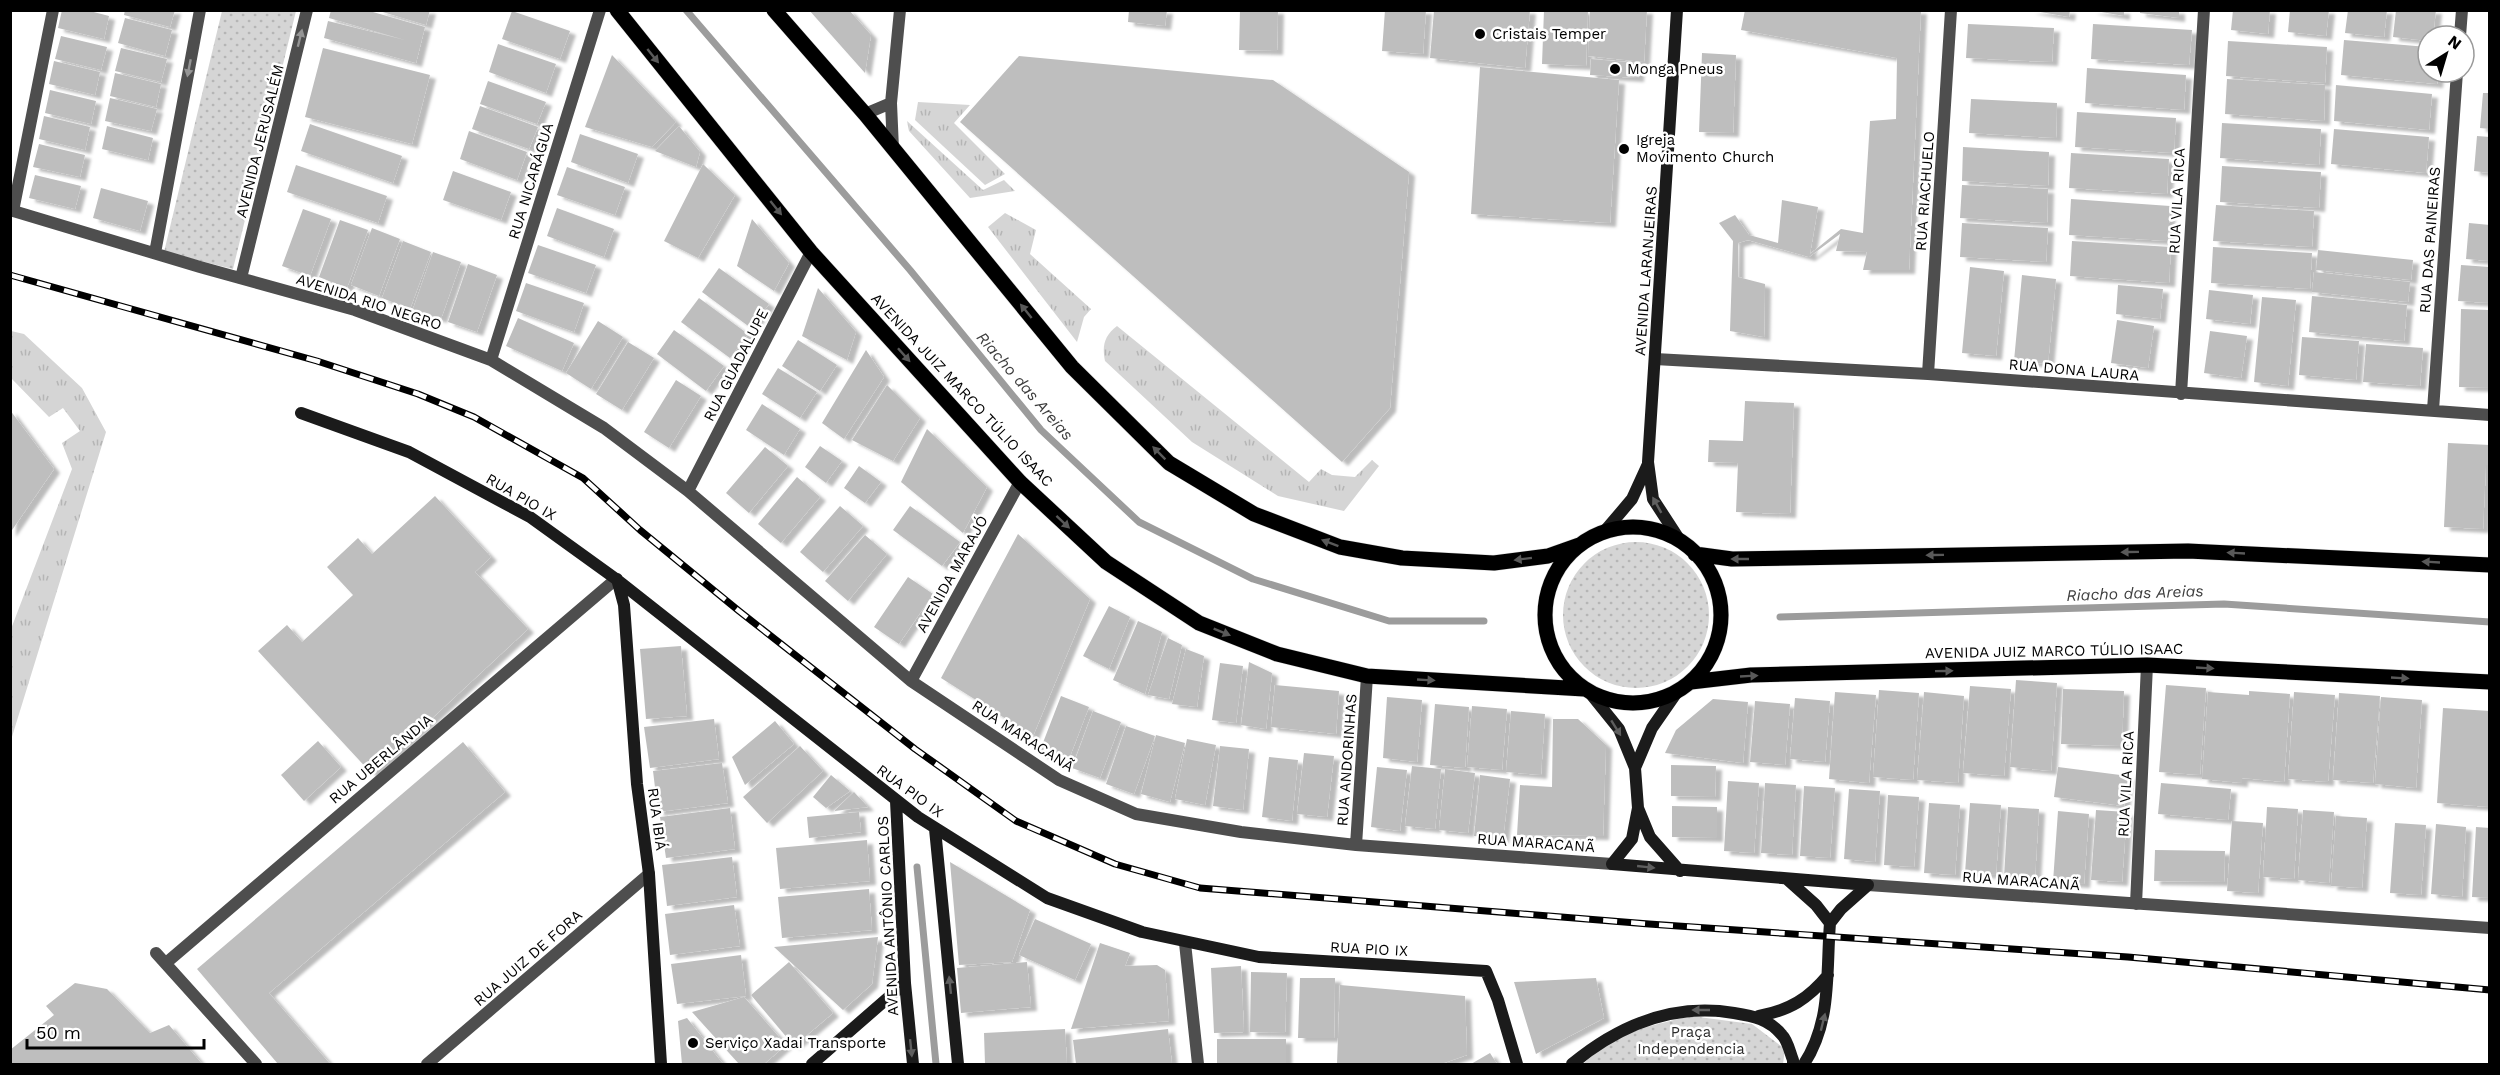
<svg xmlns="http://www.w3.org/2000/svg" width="2500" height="1075" font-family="'Work Sans',sans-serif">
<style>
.grass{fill:url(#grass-tufts)}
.park{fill:url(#park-dots)}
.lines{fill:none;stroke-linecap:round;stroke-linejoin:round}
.stream{stroke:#9c9c9c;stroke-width:7}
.building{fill:#bebebe;filter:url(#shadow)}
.primary-casing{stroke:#dbdbdb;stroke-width:16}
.street{stroke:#4e4e4e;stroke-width:12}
.secondary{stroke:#1b1b1b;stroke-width:12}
.primary{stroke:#000;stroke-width:15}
.rail-casing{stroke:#000;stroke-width:7}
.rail{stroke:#fff;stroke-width:4.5;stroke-dasharray:14;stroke-linecap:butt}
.oneway{fill:#959595}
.oneway2{fill:#595959}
.oneway3{fill:#5f5f5f}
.poi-dot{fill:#000;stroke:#fff;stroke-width:2}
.labels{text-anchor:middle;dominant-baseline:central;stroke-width:5;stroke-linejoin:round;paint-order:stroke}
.poi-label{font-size:15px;fill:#000;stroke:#fff;text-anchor:start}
.street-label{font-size:15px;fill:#000;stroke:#fff}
.park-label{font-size:15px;fill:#2c2c2c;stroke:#fff}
.water-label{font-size:16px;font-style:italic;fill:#3d3d3d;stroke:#fff}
</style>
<defs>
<pattern id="grass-tufts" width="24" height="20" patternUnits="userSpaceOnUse" patternTransform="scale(1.5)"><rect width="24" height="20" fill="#d5d5d5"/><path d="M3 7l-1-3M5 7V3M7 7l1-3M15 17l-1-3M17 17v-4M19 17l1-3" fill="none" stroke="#b5b5b5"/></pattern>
<pattern id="park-dots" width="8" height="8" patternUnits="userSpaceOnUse" patternTransform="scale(1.5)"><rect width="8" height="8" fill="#d5d5d5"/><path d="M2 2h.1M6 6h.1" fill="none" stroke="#b5b5b5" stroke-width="1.8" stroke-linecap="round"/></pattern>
<filter id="shadow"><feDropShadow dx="6" dy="4" stdDeviation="1.5" flood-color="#0004"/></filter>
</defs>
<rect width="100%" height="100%" fill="#fff"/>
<path class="grass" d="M918,102l52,3 -16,18 51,51 -20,11 -70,-65z
M907,121l76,69 21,-10 11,11 -45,7 -61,-67z
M1005,213l31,17 -6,24 61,55 -7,8 -7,25 -89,-115z
M1117,326l192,156 12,-13 11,6 23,2 17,-17 7,6 -35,45 -66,-15 -86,-54 -87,-81c-3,-15 -1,-25 12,-35z
M11,331l13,3 58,54 24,44 -95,308v-111l61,-160 -10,-26 18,-12 -17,-23 -14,9 -38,-39z"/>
<path class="park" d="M222,11h74l-63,258 -69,-17z
M1563 615a73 73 0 1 1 146 0a73 73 0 1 1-146 0Z
M1691,1016l61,8 33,25 -2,15h-200c35,-33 63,-37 108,-48z"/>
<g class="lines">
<path class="stream" d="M686,10l224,260 131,160 98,92 114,57 136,42h95
M1780,617l444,-13 266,18
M917,867l19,197"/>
</g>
<path class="building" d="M62,10h24l23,6 -5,23 -46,-11z
M125,10h50l-5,17 -46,-12z
M331,10h35l59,17 -9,36 -92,-25 4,-17 77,19 -76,-22z
M376,10h54l-4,15z
M809,10h40l22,25 -6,38z
M1129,10h38l-2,16 -37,-4z
M1240,10h38l-1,41 -38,-1z
M1385,10h41l-3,44 -41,-3z
M1434,10h96l-5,58 -95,-10z
M1544,10h44l-2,56 -44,-2z
M1590,10h57l-3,52 -56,-6z
M1745,10h176l-12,260h-46l4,-18 -31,-1 4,-17 -31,23 -61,-17 -10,3v34l27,7 -1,53 -34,-6 3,-90 -14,-18 16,-8 14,20 29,8 4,-43 36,7 -8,47 31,-25 22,4 7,-112 26,-2 1,-61 -156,-28z
M2029,10h41l-1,7z
M2090,10h34v6z
M2140,10h39v8l-39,-5z
M2233,10h37l-2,24 -37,-4z
M2290,10h39l-3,26 -38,-4z
M2348,10h39l-3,27 -39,-4z
M2396,10h40l-3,26h-5v5l-35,-4z
M512,11l58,20 -10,28 -58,-20z
M125,18l47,12 -7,26 -47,-13z
M1968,24l86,4 -2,34 -86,-4z
M2093,24l99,6 -3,35 -98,-6z
M61,36l46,11 -6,23 -46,-11z
M2344,40l84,7v25h10l-1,12 -96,-9z
M2228,41l99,6 -2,36 -99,-7z
M498,44l58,20 -10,29 -57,-21z
M121,48l46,11 -6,23 -46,-11z
M323,48l107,27 -18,69 -107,-27z
M1702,53l34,2 -3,78 -34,-1z
M612,55l64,67 -24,25 -67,-20z
M1019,56l254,24 136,92 -19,236 -48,54 -382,-340z
M1591,59l48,4 -1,15 -48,-3z
M54,61l46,11 -5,23 -46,-11z
M1480,67l139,13 -9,143 -139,-9z
M2087,68l99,7 -2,35 -99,-7z
M115,73l46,11 -5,23 -46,-11z
M2227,79l98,6 -1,36 -99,-7z
M488,81l58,21 -9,22 -57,-20z
M2336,85l96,9 -3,36 -95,-9z
M50,90l46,11 -5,23 -46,-11z
M2483,93h7v36l-10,-1z
M110,98l47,11 -6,22 -46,-10z
M1971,99l86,4 -1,35 -87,-5z
M480,106l58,21 -9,22 -57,-20z
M2077,112l99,6 -2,35 -99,-6z
M44,116l46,11 -5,23 -46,-11z
M2222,123l99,6 -2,36 -99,-7z
M310,124l92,32 -9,27 -92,-32z
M107,126l46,12 -5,22 -46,-11z
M679,126l21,26 -4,15 -41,-16z
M2334,129l95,8 -3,36 -95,-9z
M469,131l58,21 -10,28 -57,-21z
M580,134l58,20 -10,29 -57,-21z
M2477,136l13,1v36l-16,-2z
M39,144l46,11 -5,22 -47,-10z
M1963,147l86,5 -1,34 -86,-5z
M2071,153l98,6 -2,35 -98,-6z
M703,164l32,31 -37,63 -34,-17z
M296,165l91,31 -9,27 -91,-31z
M2222,166l99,6 -2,36 -99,-6z
M567,167l58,20 -10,28 -58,-20z
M453,171l58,21 -10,28 -58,-20z
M35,175l46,11 -6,23 -46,-11z
M1962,185l86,4 -1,34 -87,-5z
M101,188l47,13 -8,30 -47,-13z
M2071,199l99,7 -2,35 -99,-6z
M2216,205l98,6 -2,36 -99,-6z
M557,208l57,21 -10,28 -57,-21z
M303,209l28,10 -21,57 -28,-10z
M752,219l37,44 -15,28 -37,-25z
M340,220l28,10 -21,58 -28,-11z
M1962,223l86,5 -2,34 -86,-5z
M2469,223l21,2v36l-24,-2z
M372,228l28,11 -21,57 -28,-11z
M403,241l28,11 -21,57 -28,-11z
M2072,241l99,6 -2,36 -99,-7z
M538,245l58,20 -10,28 -58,-20z
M2213,247l99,6 -2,36 -99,-6z
M2318,250l95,10 -2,20 -95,-10z
M433,252l28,10 -20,57 -28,-10z
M468,264l29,11 -20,57 -29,-10z
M2461,265l29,2v36l-32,-2z
M1970,267l34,4 -8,85 -34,-3z
M719,268l50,36 -18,24 -49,-36z
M2314,272l96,10 -2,20 -96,-10z
M2022,275l34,4 -8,85 -34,-3z
M526,283l58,20 -10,29 -58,-21z
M2118,285l45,4 -3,30 -44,-5z
M818,288l38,44 -9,28 -45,-24z
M2209,290l44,5 -3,29 -44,-5z
M2312,296l95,9 -3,36 -95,-9z
M2262,297l34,3 -8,86 -34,-4z
M699,298l49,36 -18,24 -49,-36z
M2461,309l29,1v78l-31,-1z
M518,318l56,25 -12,28 -56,-25z
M2117,320l37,6 -6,42 -37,-5z
M598,321l25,16 -32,52 -25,-16z
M674,330l50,36 -18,25 -49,-37z
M2210,331l37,5 -6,42 -37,-5z
M2302,337l57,4 -3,39 -57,-5z
M798,340l39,25 -17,26 -38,-25z
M628,342l26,16 -32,52 -26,-16z
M2366,344l57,4 -3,38 -57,-4z
M866,350l18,27 -40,62 -22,-16z
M778,368l39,24 -17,26 -38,-24z
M676,380l25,16 -32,52 -25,-16z
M887,385l33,33 -27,43 -41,-21z
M1745,401l49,2 -4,111 -54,-2 2,-49 -30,-1 1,-22 34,1z
M762,404l38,25 -16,26 -38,-25z
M10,410l44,59 -44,64z
M927,429l60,58 -24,46 -62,-51z
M2448,443l42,2v20h-4l-3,64 -39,-2z
M820,446l22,15 -16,22 -21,-16z
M765,447l23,19 -39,47 -23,-20z
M859,466l22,16 -16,21 -21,-15z
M797,477l23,20 -39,46 -23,-19z
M435,496l56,61 -16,15 53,57 -156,145 -114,-123 29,-26 15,17 51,-47 -26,-28 31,-29 14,16z
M840,506l23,20 -40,46 -23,-20z
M910,506l50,36 -18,24 -49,-36z
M1018,534l72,65 -57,137 -92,-58z
M865,535l22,19 -39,47 -23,-20z
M908,577l25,17 -34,50 -25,-17z
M1109,606l21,11 -21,52 -26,-13z
M1138,621l24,11 -17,62 -32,-14z
M1168,638l14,7 -13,54 -21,-4z
M681,646l6,70 -41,3 -6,-70z
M1186,649l18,7 -7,51 -25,-3z
M1249,662l23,11 -6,56 -25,-4z
M1220,663l23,3 -7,57 -24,-3z
M2016,680l41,3 -6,88 -41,-4z
M1275,685l64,6 -3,43 -65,-7z
M2166,685l40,3 -6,87 -41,-3z
M1970,686l41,3 -7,87 -41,-3z
M2063,689l61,2 -2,55 -61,-2z
M1879,690l40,3 -6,87 -40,-3z
M2249,691l41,3 -6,88 -42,-4v5l-40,-4 6,-87 41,3z
M1835,692l41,3 -7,88 -40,-4z
M1924,692l40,4 -6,87 -41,-3z
M2294,692l41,3 -7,87 -40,-3z
M2339,693l41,3 -7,87 -40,-3z
M1061,696l28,11 -22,57 -28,-11z
M1387,697l35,3 -5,62 -34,-4z
M2381,697l41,3 -6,88 -41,-4z
M1795,698l35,3 -5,61 -35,-3z
M1713,699l35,3 -5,61 -78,-10 11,-23z
M1755,701l35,3 -5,61 -35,-3z
M1435,704l34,3 -4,61 -35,-3z
M1472,706l35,3 -5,61 -35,-3z
M2443,708l47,3v96l-53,-4z
M1093,711l28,11 -21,56 -28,-10z
M1511,711l34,3 -4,61 -35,-3z
M714,719l5,40 -69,9 -6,-41z
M1553,719h25l28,26 -3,91 -86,-1 3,-50 32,2z
M775,721l19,23 -49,41 -13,-28z
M1126,726l29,10 -21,58 -28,-10z
M1156,735l29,8 -15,59 -29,-8z
M1187,739l29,6 -11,60 -30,-6z
M318,741l23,26 -37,34 -23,-26z
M463,742l42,50 -236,201 61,71h-52l-81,-95z
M800,746l23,25 -56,52 -24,-26z
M1220,746l29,3 -6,61 -30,-4z
M1304,753l30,3 -7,61 -30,-3z
M1269,757l29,3 -6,61 -30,-4z
M722,763l6,40 -70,9 -5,-41z
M1671,765l45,1 -1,31 -44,-1z
M1412,766l29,3 -6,60 -30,-3z
M1377,767l30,3 -7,61 -29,-4z
M2058,767l70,9 -4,30 -70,-9z
M1445,769l30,4 -7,60 -29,-3z
M831,775l19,16 -24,17 -13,-11z
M1480,775l30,4 -7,60 -29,-3z
M1728,781l31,2 -5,70 -30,-2z
M1765,783l31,2 -4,70 -31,-2z
M2161,783l70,6 -3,31 -70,-6z
M1804,786l31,2 -5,70 -30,-2z
M1849,789l31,2 -5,71 -31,-3z
M854,792l14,15 -34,4z
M1888,795l31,2 -5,70 -30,-2z
M1929,803l31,2 -5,70 -31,-2z
M1970,803l31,2 -5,70 -31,-2z
M1672,806l45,1v31l-45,-1z
M2008,807l31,2 -4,70 -31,-2z
M2267,807l31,2 -4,70 -31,-2z
M730,808l5,41 -69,9 -6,-41z
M2096,810l31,2 -5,70 -31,-2z
M2303,810l31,2 -5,71 -31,-3z
M2058,811l31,3 -5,70 -31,-2z
M859,812l2,20 -52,6 -2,-21z
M2336,816l31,2 -5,70 -31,-2z
M2232,821l31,2 -5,70 -31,-2z
M2395,823l31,2 -5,70 -31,-2z
M2436,824l30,3 -4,70 -31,-3z
M2476,827l14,1v70l-18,-1z
M867,840l3,41 -90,8 -4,-41z
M2155,850l70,1 -1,31 -70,-1z
M732,857l5,40 -70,9 -5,-41z
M950,862l80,48 -18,52 -53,3z
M869,889l3,41 -90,8 -4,-41z
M734,905l6,41 -70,9 -5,-41z
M1035,919l56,25 -16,36 -56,-25z
M878,937l-6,47 -29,26 -69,-63z
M1100,943l30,10 -5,13 32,-1 8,5 4,51 -98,8z
M741,955l5,41 -69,8 -6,-40z
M789,962l44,51 -39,33 -43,-51z
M1027,962l4,45 -70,6 -4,-45z
M1241,966l3,66 -30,1 -3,-65z
M1251,972l36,1 -2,60 -35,-1z
M1300,978h35l-1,60h-36z
M1596,978l8,40 -68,36 -22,-72z
M75,983l32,6 43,44 19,-8 33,39h-192v-14l44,-35 -8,-9z
M1340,985l125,11 2,59 -26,9h-104z
M744,997l42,48 -22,19h-25l-47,-52z
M687,1018l36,46h-41l-4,-43z
M1065,1029l2,35h-82l-1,-31z
M1168,1029l4,35h-96l-3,-24z
M1217,1039h69v25h-69z
M1490,1053l7,11h-26z"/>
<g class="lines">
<g class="primary-casing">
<path id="primary" d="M617,10l194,242 209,230 86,80 93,61 78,31 90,22 217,13
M774,10l91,104 207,253 97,96 85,51 86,33 62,11 92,5 54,-7 31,-11
M1545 615a88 88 0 1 1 176 0a88 88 0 1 1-176 0Z
M1695,554l37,5 456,-8 302,14
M1691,682l60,-7 396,-10 343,17"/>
</g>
<path class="street" d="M2460,36l2,-26
M865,114l26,-11
M893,149l-2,-46 9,-93
M10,210l190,57 155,43 136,50 113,68 84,63 223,190 148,99 77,34 105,18 115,13 256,19
M13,211l40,-201
M155,253l45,-243
M241,278l66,-268
M1655,359l273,15 562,41
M491,360l109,-350
M1928,374l23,-364
M2181,394l23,-384
M2433,410l24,-338
M688,491l123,-239
M911,681l109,-199
M1356,845l11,-169
M1868,885l622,43
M2136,904l11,-239
M1185,943l13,121
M156,953l100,111
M166,963l450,-384
M427,1064l222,-190"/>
<path class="secondary" d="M1677,10l-29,452 5,37 28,43
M301,413l108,39 121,65 86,62 302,238 129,81 95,34 117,25 227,14 12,29 19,64
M1604,532l28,-33 16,-35
M617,579l7,26 13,179 12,90 12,190
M1590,693l29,36 16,39 3,40 -6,31 -20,25
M1635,768l17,-40 25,-36
M896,801l9,182 8,81
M1638,808l12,29 30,34
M935,829l23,235
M1612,864l256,21
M1788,880l28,25 14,18
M1830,923l11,-14 27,-24
M1759,1016c31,-6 49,-17 69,-41
M812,1064l93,-81
M1572,1064c46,-38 101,-61 162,-51 19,3 35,6 48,22 6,6 8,18 11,25v4
M1804,1064c28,-43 22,-91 26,-141"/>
<use href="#primary" class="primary"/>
<g class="rail-casing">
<path id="rail" d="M10,275l307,86 101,33 56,23 109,61 57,52 99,81 176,138 101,72 99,43 85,24 449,36 479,33 362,33"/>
</g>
<use href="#rail" class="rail"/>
</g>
<defs><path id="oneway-solid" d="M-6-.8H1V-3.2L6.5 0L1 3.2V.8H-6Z" transform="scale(1.5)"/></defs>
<g class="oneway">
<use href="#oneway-solid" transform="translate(300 38) rotate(-76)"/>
<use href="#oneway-solid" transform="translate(189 68) rotate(101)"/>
</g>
<g class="oneway2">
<use href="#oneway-solid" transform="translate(653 56) rotate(51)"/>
<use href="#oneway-solid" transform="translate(776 208) rotate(51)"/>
<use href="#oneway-solid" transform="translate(1026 311) rotate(-129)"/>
<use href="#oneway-solid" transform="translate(904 355) rotate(48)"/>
<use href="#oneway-solid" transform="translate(1159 453) rotate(-135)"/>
<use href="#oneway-solid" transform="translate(1063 522) rotate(43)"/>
<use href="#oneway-solid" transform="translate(1330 543) rotate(-159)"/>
<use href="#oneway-solid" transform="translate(2130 552) rotate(179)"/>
<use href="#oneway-solid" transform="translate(2236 553) rotate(-177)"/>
<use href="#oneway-solid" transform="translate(1935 555) rotate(179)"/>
<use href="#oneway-solid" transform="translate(1523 559) rotate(173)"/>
<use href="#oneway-solid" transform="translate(1740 559) rotate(-180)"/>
<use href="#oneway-solid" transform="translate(2431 562) rotate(-177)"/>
<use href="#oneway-solid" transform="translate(1222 632) rotate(22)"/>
<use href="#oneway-solid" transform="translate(2205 668) rotate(3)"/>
<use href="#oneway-solid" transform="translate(1944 671) rotate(-1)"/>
<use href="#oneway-solid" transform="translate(1749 676) rotate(-3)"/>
<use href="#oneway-solid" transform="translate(2400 678) rotate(3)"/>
<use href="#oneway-solid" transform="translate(1426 680) rotate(3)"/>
</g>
<g class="oneway3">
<use href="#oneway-solid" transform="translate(1657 505) rotate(-119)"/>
<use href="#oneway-solid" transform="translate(1616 728) rotate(58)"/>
<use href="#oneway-solid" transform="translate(1646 867) rotate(6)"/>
<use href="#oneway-solid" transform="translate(950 985) rotate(-96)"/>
<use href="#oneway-solid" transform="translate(1701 1010) rotate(-180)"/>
<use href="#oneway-solid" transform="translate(1823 1022) rotate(-76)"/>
<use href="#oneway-solid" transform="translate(911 1048) rotate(84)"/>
</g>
<g class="poi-dot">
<circle cx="1480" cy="34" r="6"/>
<circle cx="1615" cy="69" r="6"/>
<circle cx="1624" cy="149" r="6"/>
<circle cx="693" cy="1043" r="6"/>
</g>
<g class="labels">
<g class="poi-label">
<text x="1492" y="34">Cristais Temper</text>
<text x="1627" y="69">Monga Pneus</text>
<text x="1636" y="140">Igreja<tspan x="1636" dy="17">Movimento Church</tspan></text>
<text x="705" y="1043">Serviço Xadai Transporte</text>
</g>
<g class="street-label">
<text transform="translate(260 141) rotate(-76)">AVENIDA JERUSALÉM</text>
<text transform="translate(531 181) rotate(-73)">RUA NICARÁGUA</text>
<text transform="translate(1925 191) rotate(-86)">RUA RIACHUELO</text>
<text transform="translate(2177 201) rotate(-87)">RUA VILA RICA</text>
<text transform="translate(2430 240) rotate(-86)">RUA DAS PAINEIRAS</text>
<text transform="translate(1646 271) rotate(-86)">AVENIDA LARANJEIRAS</text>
<text transform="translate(369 302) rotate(18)">AVENIDA RIO NEGRO</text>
<text transform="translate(736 365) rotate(-63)">RUA GUADALUPE</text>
<text transform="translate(2074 370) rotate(5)">RUA DONA LAURA</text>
<text transform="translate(962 390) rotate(47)">AVENIDA JUIZ MARCO TÚLIO ISAAC</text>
<text transform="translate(521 497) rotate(30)">RUA PIO IX</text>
<text transform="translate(952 574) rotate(-61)">AVENIDA MARAJÓ</text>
<text transform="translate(2054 651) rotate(-1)">AVENIDA JUIZ MARCO TÚLIO ISAAC</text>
<text transform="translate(1023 736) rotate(33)">RUA MARACANÃ</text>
<text transform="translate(381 759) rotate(-40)">RUA UBERLÂNDIA</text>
<text transform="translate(1347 760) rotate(-86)">RUA ANDORINHAS</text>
<text transform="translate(2126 784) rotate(-87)">RUA VILA RICA</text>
<text transform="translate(910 791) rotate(36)">RUA PIO IX</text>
<text transform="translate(657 819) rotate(82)">RUA IBIÁ</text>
<text transform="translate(1536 843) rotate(4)">RUA MARACANÃ</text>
<text transform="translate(2021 881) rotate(4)">RUA MARACANÃ</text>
<text transform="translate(888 916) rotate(-93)">AVENIDA ANTÔNIO CARLOS</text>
<text transform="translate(1369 949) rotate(3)">RUA PIO IX</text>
<text transform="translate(528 958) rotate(-41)">RUA JUIZ DE FORA</text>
</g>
<g class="park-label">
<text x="1691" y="1032">Praça<tspan x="1691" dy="17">Independencia</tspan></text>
</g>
<g class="water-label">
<text transform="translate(1025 386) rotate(49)">Riacho das Areias</text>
<text transform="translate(2135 593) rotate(-2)">Riacho das Areias</text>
</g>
</g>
<rect width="2500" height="1075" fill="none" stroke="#000000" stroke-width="24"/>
<g transform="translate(2446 54) rotate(37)"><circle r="28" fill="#ffffff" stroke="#999999" stroke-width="1.5"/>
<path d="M0-4.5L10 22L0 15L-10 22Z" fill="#000000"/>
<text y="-9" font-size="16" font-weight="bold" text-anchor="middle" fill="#000000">N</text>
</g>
<path d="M27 1039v9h177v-9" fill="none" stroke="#000000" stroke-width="3"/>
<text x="36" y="1039" font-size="18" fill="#000000" stroke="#ffffff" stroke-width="4.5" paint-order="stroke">50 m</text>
</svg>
